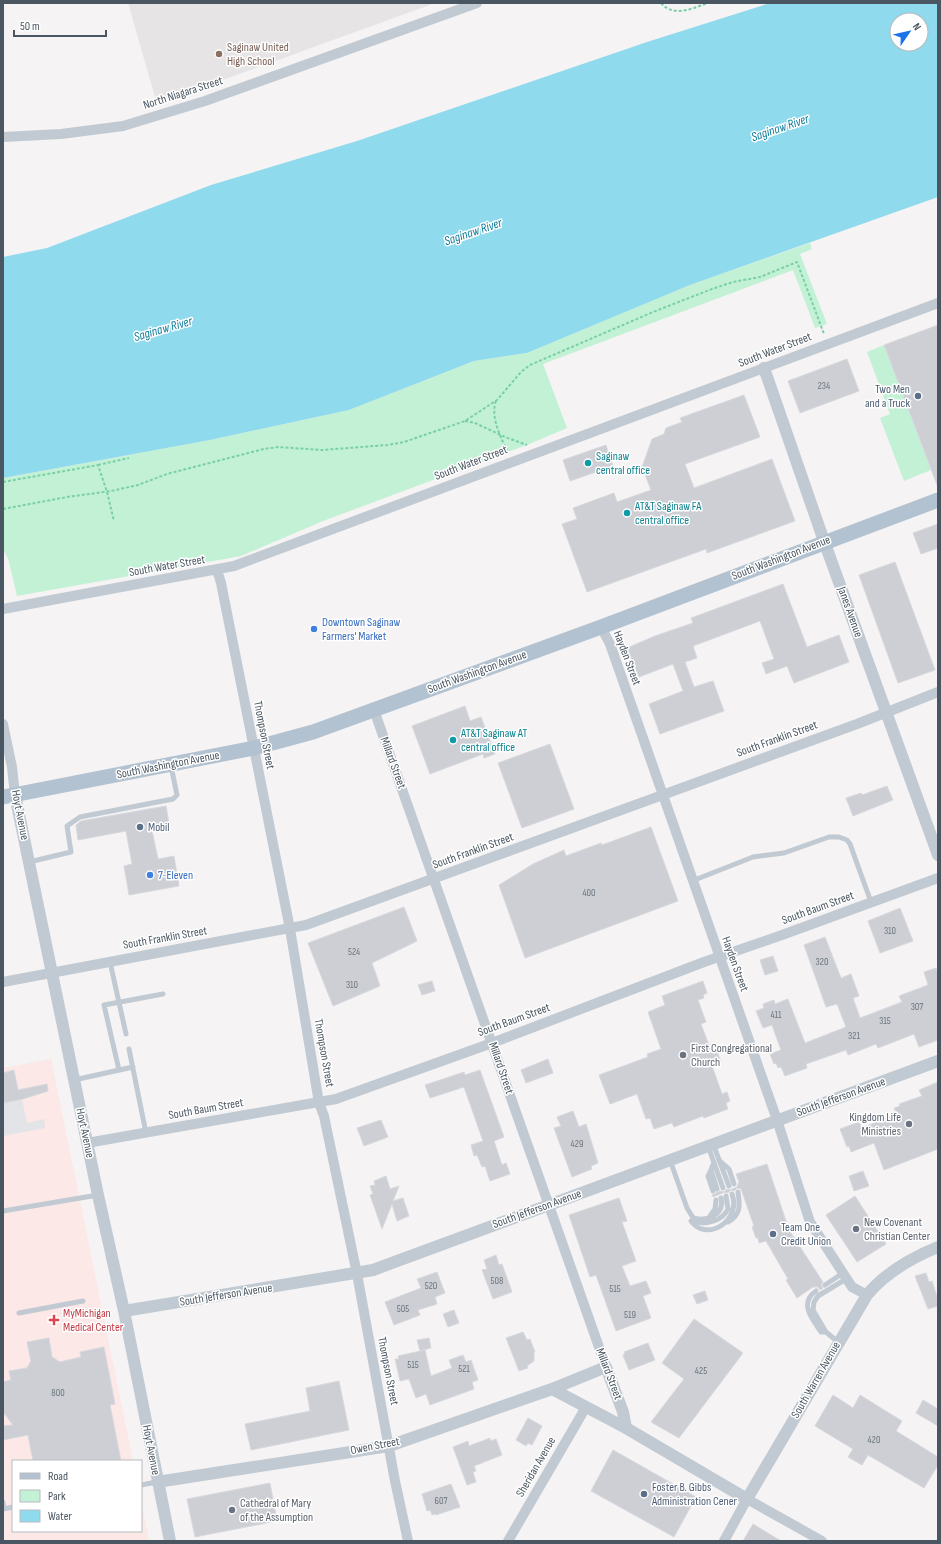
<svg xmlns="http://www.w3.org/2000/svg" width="941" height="1544" font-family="'Sofia Sans Condensed',sans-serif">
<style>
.education{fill:#e6e4e5}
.medical{fill:#fce8e6}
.airport{fill:#e2e4e7}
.green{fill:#c3f1d5}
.water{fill:#90daee;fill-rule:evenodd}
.building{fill:#cdcfd5;stroke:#d7d9de}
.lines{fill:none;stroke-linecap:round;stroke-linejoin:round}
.path{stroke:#7ad0a6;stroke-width:2;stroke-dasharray:3 2;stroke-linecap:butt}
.service{stroke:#c1cad2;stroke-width:5}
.minor{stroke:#c1cad2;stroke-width:10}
.tertiary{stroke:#c1cad2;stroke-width:12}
.primary{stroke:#b3c2d1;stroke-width:15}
.education-dot{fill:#8d6e63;stroke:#fff;stroke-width:1.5}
.service-dot{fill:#5c6f8a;stroke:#fff;stroke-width:1.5}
.culture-dot{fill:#0f9aa8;stroke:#fff;stroke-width:1.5}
.shop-dot{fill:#3f7fe0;stroke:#fff;stroke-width:1.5}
.worship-dot{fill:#6b7280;stroke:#fff;stroke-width:1.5}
.health-dot{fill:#e0444e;stroke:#fff;stroke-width:1.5}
.labels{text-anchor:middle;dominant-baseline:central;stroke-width:3;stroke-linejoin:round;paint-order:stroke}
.number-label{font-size:10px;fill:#6b747e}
.education-label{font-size:12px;fill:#785e54;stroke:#fff;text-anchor:start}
.street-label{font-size:12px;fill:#4a5661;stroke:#fff}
.service-label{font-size:12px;fill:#4e5e75;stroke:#fff;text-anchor:start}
.culture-label{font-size:12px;fill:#0d838f;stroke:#fff;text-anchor:start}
.shop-label{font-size:12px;fill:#366cbe;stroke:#fff;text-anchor:start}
.worship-label{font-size:12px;fill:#5b616d;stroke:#fff;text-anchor:start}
.health-label{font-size:12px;fill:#be3a42;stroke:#fff;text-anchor:start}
.water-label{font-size:13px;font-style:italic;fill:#0c7c9b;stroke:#fff}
</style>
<rect width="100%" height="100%" fill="#f5f3f3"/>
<path class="education" d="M128,3h307l-278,101z"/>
<path class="medical" d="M51,1059l82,402h-120v70h128v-31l8,41h-146v-473z"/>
<path class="airport" d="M22,1099l5,24 17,-4 1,9 -42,8v-33z"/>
<path class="green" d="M810,243l2,6 -12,5 27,70 -12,4 -22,-58 -250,94 24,64 -35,15 -209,78 -82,35 -224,40 -9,-38 -5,-8v-72l207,-38 139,-30 125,-49 53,-8 163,-68z
M884,345l47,125 -27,11 -24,-63 10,-4 -23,-62z"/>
<path class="water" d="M770,3h168v194l-248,88 -163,68 -53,8 -125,49 -139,30 -207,38v-221l44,-9 164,-63 146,-44 290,-99zM897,20h24v24h-24z"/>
<path class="building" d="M938,325v160h-1l-53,-140z
M847,359l12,32 -59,22 -12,-32z
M744,395l16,42 -75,27 9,24 78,-29 23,62 -88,32 -1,-4 -119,43 -25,-68 15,-5 -4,-11 41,-15 3,9 34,-12 -9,-23 10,-28 12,-5 2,-6 16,-6 -2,-4z
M606,445l7,21 -43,15 -7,-21z
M938,524v24l-17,6 -8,-21z
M895,562l40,108 -37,13 -39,-108z
M783,584l24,63 32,-12 10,27 -55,21 -7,-17 -21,8 -4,-11 12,-4 -14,-38 -67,25 4,12 -12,4 9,25 19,-6 11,30 -64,23 -11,-30 34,-13 -10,-27 -34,13 -12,-29 28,-12 38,-13 -2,-5z
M465,706l5,15 11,-4 14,37 -11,4 -1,-4 -53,20 -18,-48z
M550,744l24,65 -52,19 -24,-65z
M887,786l6,14 -40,16 -7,-18 15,-5 1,2z
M166,806l3,17 -18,3 7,33 16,-3 5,30 -50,9 -5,-29 8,-2 -6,-33 -48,9 -2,-15 5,-4z
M651,827l27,74 -153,57 -26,-73 34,-21 31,-14 2,6 35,-13 1,2z
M404,907l13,34 -45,22 8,23 -47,20 -25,-63z
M900,908l13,33 -33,12 -12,-32z
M825,937l16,41 10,-4 8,22 -6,2 7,20 42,-16 -3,-6 29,-11 -4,-13 12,-4 2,5v67l-19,7 -5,-13 -36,14 -2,-4 -28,11 -2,-5 -40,14 1,4 -22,8 -4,-9 -3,1 -2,-5 -2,1 -4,-10 11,-4 -9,-25 -9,3 -7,-17 8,-3 -1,-4 11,-4 1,4 13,-5 17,44 41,-16 -9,-23 -11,3 -22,-62z
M773,956l5,15 -13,4 -5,-15z
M432,981l3,10 -13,4 -4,-10z
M703,981l4,12 -4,2 1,3 -6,2 8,22 -5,2 8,21 5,-2 7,19 -9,4 10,28 5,-2 3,9 -4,2 2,6 -24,9 -1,-2 -29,11 -2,-4 -18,6 -4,-11 -4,1 -9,-25 -27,10 -11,-29 49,-18 -1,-3 14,-5 -13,-37 17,-7 -3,-9z
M548,1059l5,14 -27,10 -5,-13z
M14,1070l4,20 29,-6 1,7 -25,8 -20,4v-30z
M480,1070l24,67 -10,4 8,24 4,-2 4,11 -20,7 -5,-15 -3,1 -5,-12 -3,1 -3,-11 12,-4 -19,-54 -34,11 -5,-13 39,-13 1,3z
M938,1082v67l-54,21 -10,-27 -23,9 -2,-6 -2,1 -7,-18 19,-7 3,6 35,-14 -3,-6 6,-2 -1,-2 23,-8 -3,-6z
M573,1111l6,16 7,-3 12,39 -7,3 1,3 -20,8 -18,-49 7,-2 -4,-9z
M381,1120l7,17 -24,9 -7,-18z
M767,1164l22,66 34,52 -2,3 2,3 -3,2 -2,-3h-5l-16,11 -11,-18 2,-1 -22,-38 -7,2 -1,-5h-2l-4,-11 2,-1 -13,-37 -4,-1 -3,3 -3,-1 -3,3 -3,-1 -12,5 -1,-2 8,-4 4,1 3,-3 3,1 7,-3 2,-5 -3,-8z
M863,1171l6,15 -15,5 -5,-15z
M386,1176l4,13 9,-3 -6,15 10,-3 6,18 -12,5 -5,-17 -10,25 -12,-34 3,-1 -3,-8 5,-1 -1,-4z
M855,1196l31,48 -29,18 -31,-47z
M619,1198l8,23 -5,1 14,39 -14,5 8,20 16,-5 5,12 -8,3 8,22 -35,13 -20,-56 -6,2 -21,-62z
M496,1255l3,10 3,-1 10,28 -19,7 -11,-29 5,-1 -3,-9z
M437,1272l8,21 -10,4 2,7 -19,6 2,5 -26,10 -9,-23 36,-14 -4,-9z
M926,1273l3,9 3,-1 6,19v6l-10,3 -13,-33z
M705,1291l3,9 -11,4 -4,-9z
M454,1310l5,13 -11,4 -5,-13z
M694,1319l49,34 -64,85 -28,-16 33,-43 -22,-16z
M523,1332l4,8 3,-1 5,13h-1v9l-7,5 1,2 -9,3 -13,-33z
M49,1338l3,19 8,5 21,-5 -1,-5 24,-5 11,57 -5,1 11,56h-88l-5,-26 -25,5v-14l10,-1 -10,-13v-30l8,-2 -2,-9 18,-3 4,-7 -4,-19z
M429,1338l2,10 -11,3 -3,-11z
M648,1343l7,17 -26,10 -6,-15 2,-1 -1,-2z
M425,1350l6,26 21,-8 -3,-8 14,-5 3,7 5,-2 7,20 -6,2 2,7 -44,16 -4,-11 -10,4 -7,-19 -9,2 -5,-22h4l-1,-3z
M339,1381l10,49 -98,20 -6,-26 65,-13 -4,-23z
M833,1395l20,13 7,-13 42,26 -6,10 42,26v8l-14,23 -56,-33 -6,10 -14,-8 5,-8 -38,-23z
M923,1400l15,9v17l-22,-13z
M528,1418l14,8 -10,19 -4,-2 -2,3 -10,-6z
M490,1438v3l6,-2 6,16 -28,11 2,5 -3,1 3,10 -9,3 -14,-38 15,-6 1,5z
M613,1450l83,47 -22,40 -83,-46z
M270,1483l7,38 -82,16 -8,-38z
M451,1484l9,23 -24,8 -1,-1 -3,1 -2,-5 -3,1 -5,-17z
M753,1524l28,17h-38z"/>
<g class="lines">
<path class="path" d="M661,3c13,15 32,5 47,0
M496,401c-6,15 5,38 12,51
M465,421l10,2 30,14 22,8
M98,465l31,-7
M3,482l95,-17 9,27 7,29
M3,509l64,-12 44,-6 27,-6 29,-11 97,-25 14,-2 44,3 66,-5 16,-3 61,-21 32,-21 24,-28 9,-7 123,-53 59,-23 21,-7 27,-5 37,-15 27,72"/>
<path class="service" d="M29,862l42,-10 -4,-26 13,-9 93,-18 4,-4 -6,-29
M692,881l61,-24 31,-4 45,-16h10l8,3 3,4 21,58
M110,962l16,72
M129,1049l17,84
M119,1070l-15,-65 59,-11
M74,1080l59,-13
M713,1144l16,42
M708,1146l15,42
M670,1160l17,48 8,13c11,5 28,-1 33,-12l-2,-13
M720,1161l9,8 5,15
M714,1162l-3,8 6,19
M711,1170l-3,6 5,15
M3,1211l95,-16
M710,1216l5,-7 1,-9
M693,1218c13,4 32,-3 28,-20
M691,1221c16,22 51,-1 41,-27
M728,1222c13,-7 12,-17 10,-30
M825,1285l18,-12
M816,1291c-18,12 -3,29 5,41h5
M19,1313l64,-12
M838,1342l-12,-10 -13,-22 1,-8 4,-6 28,-17
M141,1485l16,-3
M3,1502l1,7
M3,1509l10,-2"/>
<path class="minor" d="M3,137l58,-3 62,-8 82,-25 272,-98
M217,570l4,13 69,346 29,174 5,13 33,158 38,207 13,60
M3,609l231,-43 704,-263
M601,627l9,17 167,476 33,102 42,65 15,8
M374,710l232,657
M3,724l9,43 3,28
M3,982l303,-57 551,-201 81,-32
M87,1143l249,-44 156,-56 212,-81 78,-27 156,-57
M508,1541l78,-134
M724,1541l23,-42 75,42"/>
<path class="tertiary" d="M764,368l60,173 114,314
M15,795l83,400 26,116 46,230
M124,1311l249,-41 565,-209
M552,1389l74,39 121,71 120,-204c19,-23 44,-37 71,-48
M157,1482l232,-36 163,-57 54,-22 17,45 3,16"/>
<path class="primary" d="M3,797l251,-49 59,-16 288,-105 337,-127"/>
</g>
<circle class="education-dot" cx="219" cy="54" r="4"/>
<g class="service-dot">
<circle cx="918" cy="396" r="4"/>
<circle cx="140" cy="827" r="4"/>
<circle cx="773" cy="1234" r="4"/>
<circle cx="644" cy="1494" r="4"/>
</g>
<g class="culture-dot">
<circle cx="588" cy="463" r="4"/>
<circle cx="627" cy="513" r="4"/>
<circle cx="453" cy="740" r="4"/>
</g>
<g class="shop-dot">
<circle cx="314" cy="629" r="4"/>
<circle cx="150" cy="875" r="4"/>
</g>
<g class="worship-dot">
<circle cx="683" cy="1055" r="4"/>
<circle cx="909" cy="1124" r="4"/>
<circle cx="856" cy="1229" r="4"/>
<circle cx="232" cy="1510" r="4"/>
</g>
<path class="health-dot" d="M52 1314h4v4h4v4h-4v4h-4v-4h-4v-4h4z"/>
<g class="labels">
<g class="number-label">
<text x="824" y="386">234</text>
<text x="589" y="893">400</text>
<text x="890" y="931">310</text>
<text x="354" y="952">524</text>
<text x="822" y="962">320</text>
<text x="352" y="985">310</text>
<text x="917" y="1007">307</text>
<text x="776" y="1015">411</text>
<text x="885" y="1021">315</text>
<text x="854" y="1036">321</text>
<text x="577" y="1144">429</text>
<text x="497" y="1281">508</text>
<text x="431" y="1286">520</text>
<text x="615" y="1289">515</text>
<text x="403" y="1309">505</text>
<text x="630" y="1315">519</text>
<text x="413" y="1365">515</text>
<text x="464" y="1369">521</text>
<text x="701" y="1371">425</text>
<text x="58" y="1393">800</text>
<text x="874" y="1440">420</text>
<text x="441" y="1501">607</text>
</g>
<g class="education-label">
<text x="227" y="47">Saginaw United<tspan x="227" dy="14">High School</tspan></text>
</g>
<g class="street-label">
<text transform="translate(183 93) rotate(-18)">North Niagara Street</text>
<text transform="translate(775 350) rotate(-21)">South Water Street</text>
<text transform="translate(471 463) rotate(-21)">South Water Street</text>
<text transform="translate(781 558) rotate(-21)">South Washington Avenue</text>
<text transform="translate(167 566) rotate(-10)">South Water Street</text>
<text transform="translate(850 612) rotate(70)">Janes Avenue</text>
<text transform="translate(627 658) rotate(69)">Hayden Street</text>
<text transform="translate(477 672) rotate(-20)">South Washington Avenue</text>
<text transform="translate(264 735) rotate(79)">Thompson Street</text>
<text transform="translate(777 739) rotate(-20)">South Franklin Street</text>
<text transform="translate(393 763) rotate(70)">Millard Street</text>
<text transform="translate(168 765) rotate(-11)">South Washington Avenue</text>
<text transform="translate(20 815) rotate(79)">Hoyt Avenue</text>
<text transform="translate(473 851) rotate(-20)">South Franklin Street</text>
<text transform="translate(818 908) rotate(-20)">South Baum Street</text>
<text transform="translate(165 938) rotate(-10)">South Franklin Street</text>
<text transform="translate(735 964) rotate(70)">Hayden Street</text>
<text transform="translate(514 1020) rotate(-20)">South Baum Street</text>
<text transform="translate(324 1053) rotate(80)">Thompson Street</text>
<text transform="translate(501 1068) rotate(71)">Millard Street</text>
<text transform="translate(841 1097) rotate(-20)">South Jefferson Avenue</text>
<text transform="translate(206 1109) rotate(-10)">South Baum Street</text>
<text transform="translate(85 1133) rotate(78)">Hoyt Avenue</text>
<text transform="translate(537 1209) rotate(-20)">South Jefferson Avenue</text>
<text transform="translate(226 1295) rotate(-9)">South Jefferson Avenue</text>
<text transform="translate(388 1371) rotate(79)">Thompson Street</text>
<text transform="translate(609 1374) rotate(69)">Millard Street</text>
<text transform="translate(816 1380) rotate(-60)">South Warren Avenue</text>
<text transform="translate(375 1446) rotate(-11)">Owen Street</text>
<text transform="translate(151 1450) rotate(79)">Hoyt Avenue</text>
<text transform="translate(536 1467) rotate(-60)">Sheridan Avenue</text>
</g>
<g class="service-label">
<text x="910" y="389" text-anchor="end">Two Men<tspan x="910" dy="14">and a Truck</tspan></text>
<text x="148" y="827">Mobil</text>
<text x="781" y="1227">Team One<tspan x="781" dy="14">Credit Union</tspan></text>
<text x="652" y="1487">Foster B. Gibbs<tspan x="652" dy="14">Administration Cener</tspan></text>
</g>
<g class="culture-label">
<text x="596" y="456">Saginaw<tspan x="596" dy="14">central office</tspan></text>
<text x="635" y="506">AT&amp;T Saginaw FA<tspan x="635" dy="14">central office</tspan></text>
<text x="461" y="733">AT&amp;T Saginaw AT<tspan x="461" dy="14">central office</tspan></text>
</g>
<g class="shop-label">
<text x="322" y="622">Downtown Saginaw<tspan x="322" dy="14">Farmers' Market</tspan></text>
<text x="158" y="875">7-Eleven</text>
</g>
<g class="worship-label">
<text x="691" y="1048">First Congregational<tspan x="691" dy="14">Church</tspan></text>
<text x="901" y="1117" text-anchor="end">Kingdom Life<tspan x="901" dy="14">Ministries</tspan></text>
<text x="864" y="1222">New Covenant<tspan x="864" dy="14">Christian Center</tspan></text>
<text x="240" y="1503">Cathedral of Mary<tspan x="240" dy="14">of the Assumption</tspan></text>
</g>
<g class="health-label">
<text x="63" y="1313">MyMichigan<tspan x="63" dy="14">Medical Center</tspan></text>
</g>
<g class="water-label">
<text transform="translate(780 128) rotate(-19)">Saginaw River</text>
<text transform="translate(473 232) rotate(-19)">Saginaw River</text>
<text transform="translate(163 329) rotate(-16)">Saginaw River</text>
</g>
</g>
<rect width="941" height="1544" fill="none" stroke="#4a5661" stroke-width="8"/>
<rect x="12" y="1460" width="130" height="72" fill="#ffffff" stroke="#b7bbc0"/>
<rect x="20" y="1473" width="20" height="6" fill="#b3c2d1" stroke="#b7bbc0"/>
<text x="48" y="1480" font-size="12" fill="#4a5661">Road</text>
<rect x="20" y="1490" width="20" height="12" fill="#c3f1d5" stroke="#b7bbc0"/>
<text x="48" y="1500" font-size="12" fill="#4a5661">Park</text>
<rect x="20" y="1510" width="20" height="12" fill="#90daee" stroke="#b7bbc0"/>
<text x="48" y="1520" font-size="12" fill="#4a5661">Water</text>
<g transform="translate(909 32) rotate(56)"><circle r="19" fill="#ffffff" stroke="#b7bbc0"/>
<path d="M0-3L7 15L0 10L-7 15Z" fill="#1a73e8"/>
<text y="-6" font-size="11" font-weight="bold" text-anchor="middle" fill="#4a5661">N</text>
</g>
<path d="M14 30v6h92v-6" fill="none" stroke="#4a5661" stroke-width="2"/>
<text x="20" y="30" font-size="12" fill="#4a5661" stroke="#ffffff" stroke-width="3" paint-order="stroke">50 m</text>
</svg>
